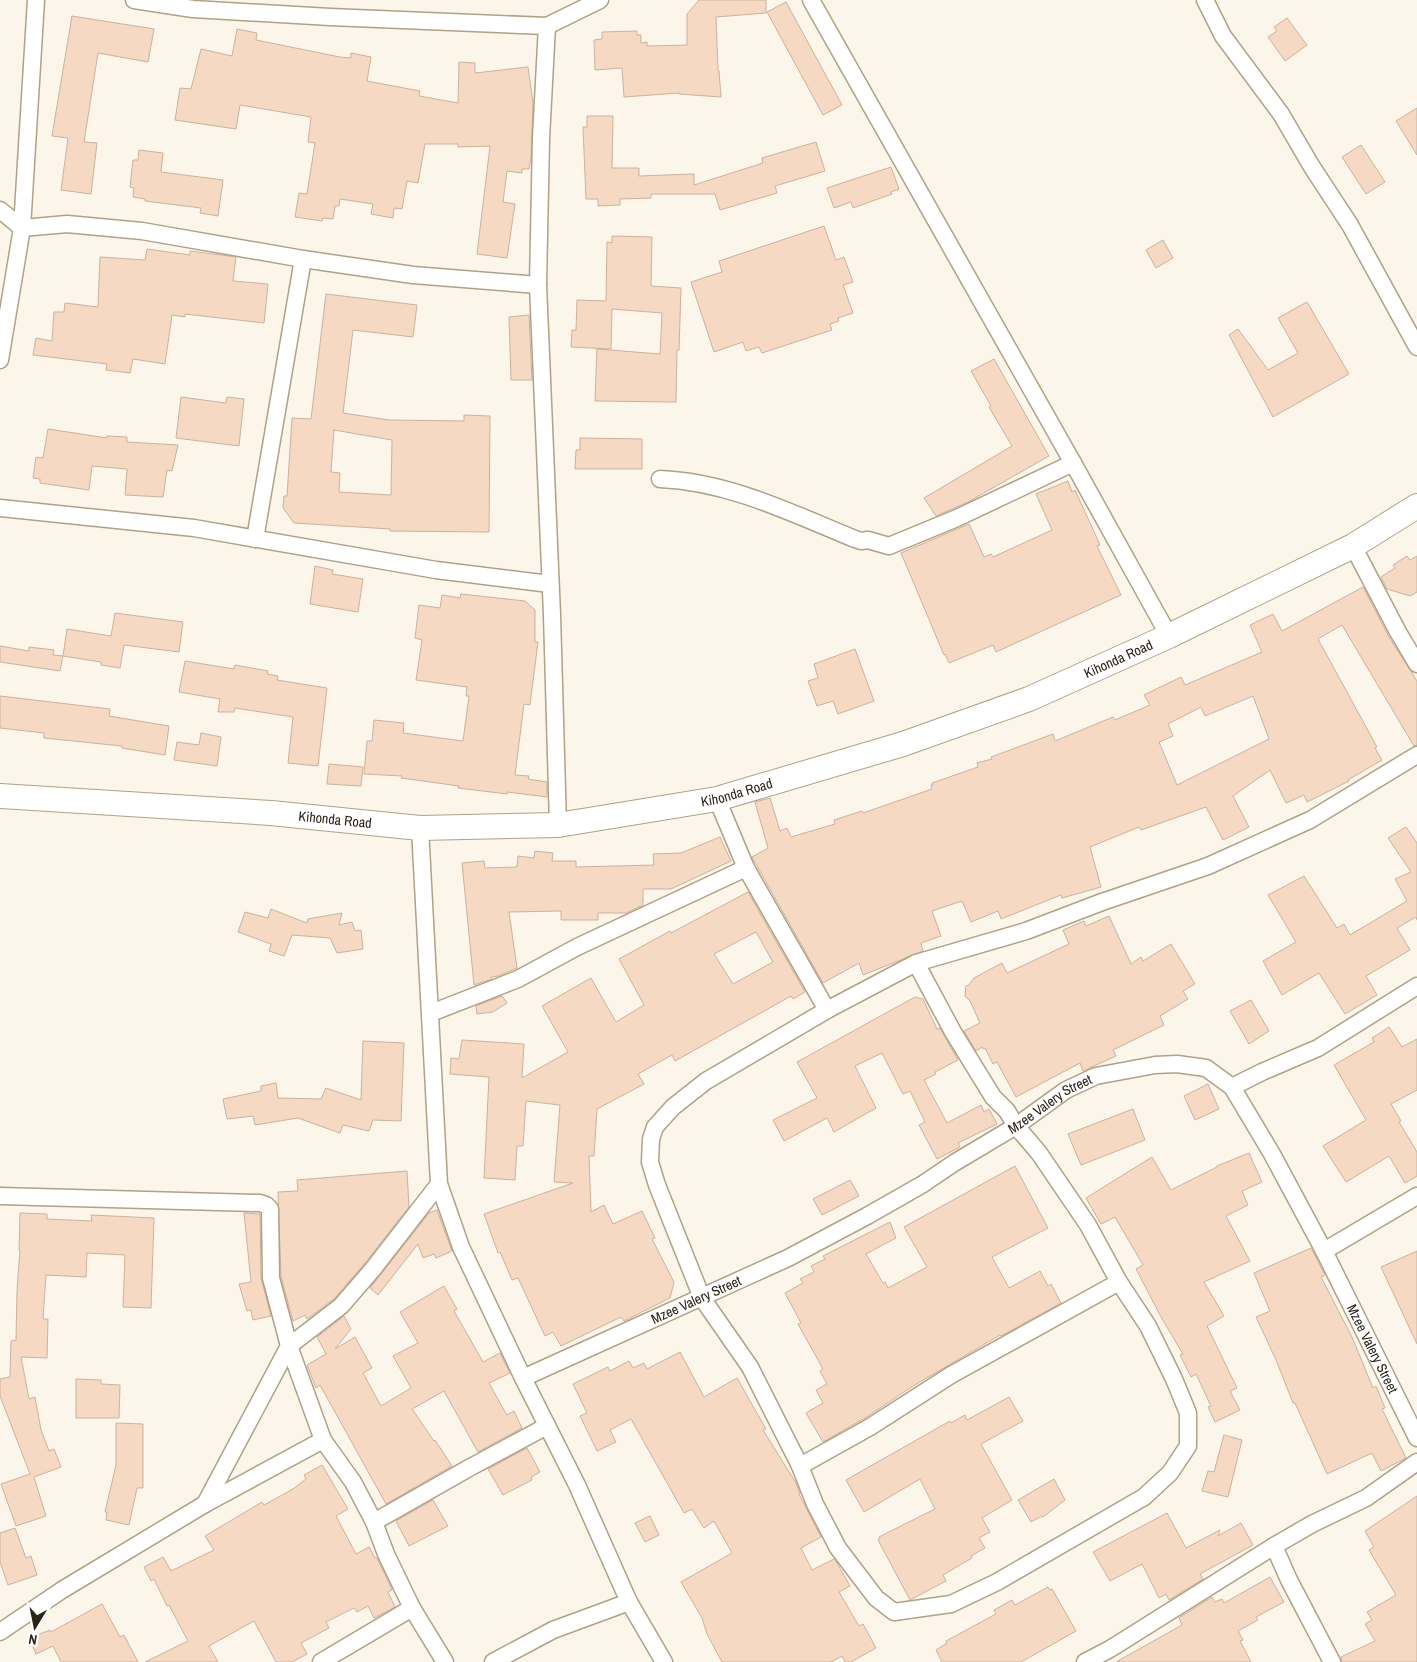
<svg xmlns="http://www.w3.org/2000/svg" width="1417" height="1662" font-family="'Archivo Narrow',sans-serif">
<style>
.building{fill:#f6d9c3;stroke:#cdb19c;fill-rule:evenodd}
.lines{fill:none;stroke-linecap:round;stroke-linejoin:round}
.street-casing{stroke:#b1a185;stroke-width:19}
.secondary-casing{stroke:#b1a185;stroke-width:26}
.street{stroke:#fff;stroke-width:16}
.secondary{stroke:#fff;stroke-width:24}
.labels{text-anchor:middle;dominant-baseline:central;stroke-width:4;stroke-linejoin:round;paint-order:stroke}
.street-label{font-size:14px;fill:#292217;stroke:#fff}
</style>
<rect width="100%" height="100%" fill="#fcf5ea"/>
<path class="building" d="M699,0h67v13l-50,4 2,54h1l2,26 -42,-3v-1l-55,4 -2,-29 -27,2 -1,-30 8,-1v-7l35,-1v4h4v8l6,-1v4l40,-1v-31z
M786,2l56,103 -19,10 -56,-103z
M72,16l82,13 -6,33 -50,-9 -14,89 13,1 -6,51 -30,-4 7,-52 -16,-2z
M1287,18l20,27 -22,16 -17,-24 9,-6 -3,-4z
M237,29l20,4 -1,7 84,17 11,1v-5l20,4 -4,24 53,10 -1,5 39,7 1,-41 16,1v10l53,-6 5,36 -2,54 -2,12h-7v4l-15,-2 -4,31 12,2 -8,54 -30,-4 13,-108 -32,1v-3h-33l-7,39 -11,-2 -5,28 -8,-1 -1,10 -22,-4 2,-10 -33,-5 -1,7h-4l-2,13 -10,-1 -1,3 -27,-4 4,-24 8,1 8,-51 -7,-1 3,-25 -71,-12 -4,24 -61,-9 5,-32 11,1 10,-40 31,7z
M1417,108v47l-21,-34z
M587,116h26l-1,52h27v8l55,-2v11l69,-22 -1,-5 54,-16 9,29 -50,15 2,7 -57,17 -5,-16h-64v4l-31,1v6l-22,1v-7h-12l-3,-72h4z
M1361,145l24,37 -19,12 -24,-37z
M139,150l24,3 -2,19 62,8 -5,36 -18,-3 1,-5 -56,-7v-2l-12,-2 1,-9 -4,-1 3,-27h5z
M891,167l8,22 -8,3 1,2 -39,14 -2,-6 -17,6 -7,-20z
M824,226l12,34 8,-3 9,25 -10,3 10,28 -15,5 1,3 -9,3 2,6 -70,23 -3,-6 -13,4 -3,-9 -29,10 -23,-70 31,-10 -3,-11z
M612,236l40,1 -1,49 30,2 -2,62h-2l-1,52 -81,-1 2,-52 63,5 2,-41 -50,-4 -1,40 -40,-2 1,-17h4l1,-30 29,1 1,-59 5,1z
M1163,240l10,18 -17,10 -10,-18z
M147,249l43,6v-4l46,6 -3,24 35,3 -4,39 -79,-9v3l-13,-2 -7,49 -32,-5 -3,14 -24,-3 1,-6 -74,-9 3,-17 16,3 2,-29h10l1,-9 33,4 2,-50 45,3z
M326,294l91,11 -4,32 -60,-7 -10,83 46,7 75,1v-6l26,1 -1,116 -99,-1v-2l-96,-6 -11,-15 1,-12h3l5,-78 19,1zM334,430l58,10 -1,55 -52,-3 1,-19 -9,-1z
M1307,302l42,72 -76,43 -44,-82 9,-6 30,41 30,-17 -20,-35z
M529,315l3,65h-21l-2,-63z
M994,359l55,97 -81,46 -32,14 -12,-18 88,-52 -23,-39 2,-1 -20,-35z
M181,397l45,6 1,-6 17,2 -5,47 -63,-8z
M48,429l59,9v-2l20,1v5l51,3 -6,26 -5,-1 -4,27 -38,-2 2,-26 -35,-3 -3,24 -49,-7v-4l-7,-1 3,-21 7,1z
M580,438l62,1v30h-67l1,-19h4z
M1068,481l4,11 3,-2 25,55 -3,1 24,49 -125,57 -3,-7 -44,18 -4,-9 -1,1 -43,-102 68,-29 15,33 7,-3 2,3 59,-27 -16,-36z
M1407,556l3,4 7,-4v36l-7,4 -23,-7 -6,-12 14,-9 -2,-3z
M315,566l18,4 -1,4 31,5 -5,33 -48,-8z
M1363,587l26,50 28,44v64l-3,1 -9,-15 -63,-106 -24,14 59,108 -2,1 7,12 -34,20 1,1 -42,21 -3,-7 -18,8 -16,-33 -37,26 16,31 -26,13 -17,-33 -65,23 -2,-3 -49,20 11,40 -39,11 -1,-3 -60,24 -3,-8 -27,11 -9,-21 -30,10 9,25 -20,7 2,8 -60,24 -4,-12 -36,20 -71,-126 16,-9 -13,-46 15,-4 10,33 7,-3 4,9 44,-13 -1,-4 28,-9 1,2 69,-24 -1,-4h2l-1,-2 46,-16 -1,-4 15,-4 -1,-2 62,-23 2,7 58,-24 2,3 35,-15 -6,-10 37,-18 4,8 77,-33 -12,-27 23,-11 9,17zM1253,696l16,43 -92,46 -18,-43 14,-6 -5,-12 33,-17 4,9z
M461,594l64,7 10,9v32h3l-8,63 -6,-1 -9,71 14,1 -1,3 19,3v15l-40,-5v2l-49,-6 1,-2 -58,-8 1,-2 -38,-2 3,-33h5l2,-21 30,3 -1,10 60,8 6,-45h-3l1,-9 -51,-7 6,-40 -7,-2 4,-33 21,3 2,-13 18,3z
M115,613l68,9 -4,30 -55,-7 -4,23 -19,-3v-3l-38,-6 4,-27 44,7z
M0,646l29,5v-4l25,3 -1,5 10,1 -3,15 -60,-9z
M855,649l19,52 -36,13 -5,-13 -16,5 -9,-25 10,-3 -4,-14z
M185,661l49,8 1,-4 33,6 -1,3 11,2 -1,4 50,8 -9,78 -30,-3 5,-46 -58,-9 -1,4h-16l2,-13 -41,-7z
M0,696l110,13 -1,7 60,10 -4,29 -43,-7v-2l-78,-8v-5l-44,-5z
M201,733l20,4 -4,29 -43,-6 3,-18 22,3z
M329,764l34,3 -2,19 -34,-2z
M1406,827l11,16v77l-1,-3 -19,11 13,22 -44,26 11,19 -32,19 -26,-41 -37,22 -19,-34 33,-19 -28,-47 36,-19 33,52 7,-4 6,11 57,-34 -12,-22 16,-7 -23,-34z
M720,837l11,24 -60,28h-28v16l-17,8h-28v7h-37v-9l-52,1 8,56 -19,8 -7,1 1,2 -18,6 -12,-122 22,-2 1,7 32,-1 1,-11 16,2 1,-7 18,2 -1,8h24v6l78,-2 -1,-11 28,-1z
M748,892l57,100 -12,7 -2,-3 -116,65 -3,-6 -34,19 6,10 -47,25 -3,47h-5l2,56 13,-7 9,19 29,-13 13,27 -3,1 22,43 -4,16 -46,23 -3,-4 -60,29 -8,-14 -8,4 -27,-58 -6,2 -12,-28 -2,1 -14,-39 89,-31 -19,-1 6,-77 -34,-4 -3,45h-6l-2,34 -31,-2 5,-101 -39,-3 1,-16 8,1 3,-19 62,4 -2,34 46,-26 -26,-46 49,-28 25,44 28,-17 -25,-46 51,-28 1,2zM756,932l17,30 -40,22 -19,-30z
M271,909l36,14 1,-4 34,-6 -3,12 13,-3 3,9 6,-1 2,19 -26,4 -7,-15 -38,-3 -8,21 -15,-5 2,-7 -33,-12 7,-20 23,6z
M1109,916l22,48 10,-7 2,4 28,-17 24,40 -12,7 5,8 -28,17 4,9 -51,25 3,6 -33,15 -3,-8 -64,34 -19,-35 -4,2 -8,-16 -2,1 -1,-2 -6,4 -12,-20 16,-8 -10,-22 -5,-5 1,-10 3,-1 5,-7 28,-15 5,10 62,-29 -6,-14 21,-9 2,5z
M502,996l5,7 -14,9 -16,2 -1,-8z
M915,997l8,2 14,30 3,-1 18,32 -23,12 1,2 -12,6 23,43 34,-18 3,7 5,-3 8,15 -39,19 2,4 -23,12 -18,-34 6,-3 -15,-31 -7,3 -21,-41 -27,13 21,42 -42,24 -7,-14 -43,23 -11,-21 44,-22 -20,-36z
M1251,1000l18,31 -20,13 -19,-33z
M1389,1027l13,20 15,-8v51l-26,14 10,17 -2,1 18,30v24l-12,7 -16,-27 -43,26 -23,-36 43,-26 -32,-55 40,-23 -2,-4z
M363,1041l41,2 -3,78 -28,-1 -4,11 -26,-6 -3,8 -42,-15 -43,7 -2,-9 -26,3 -4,-20 38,-8v-5l15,-3 2,15 43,1 5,-11 35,12z
M1208,1084l11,25 -24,11 -11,-24z
M1133,1109l12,31 -64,25 -13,-31z
M1249,1153l13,29 -20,9 6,14 -22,11 24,45 -46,21 20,34 -17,10 30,62 -7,3 10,19 -25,12 -7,-15 3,-1 -15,-32 -5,3 -11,-22 3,-1 -22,-37 -25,-48 7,-4 -28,-48 -14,7 -15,-26 66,-41 19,33 46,-23v-1z
M1015,1166l33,62 -56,29 17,31 31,-17 8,15 3,-2 10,19 -60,33 -1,-1 -87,51 -48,32 -42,24 -17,-29 17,-10 -7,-13 11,-6 -7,-13 3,-2 -25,-45 3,-1 -16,-30 18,-10 -3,-4 14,-7 -3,-6 14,-7 -2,-3 67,-34 6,16 -30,16 17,29 2,-1 3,6 39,-21 -23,-40z
M407,1171l2,36 -44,56 -31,36 -27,20 -2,-4 -12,6 -12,-44 -3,-85 20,-1 -1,-11z
M850,1180l9,16 -37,19 -9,-16z
M437,1210l15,41 -16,7 -2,-4 -11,4 -5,-14 -40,51 -8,-7 59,-75z
M20,1213l27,1v5l45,2 -1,-6 63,3 -3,90 -28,-1 2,-52 -38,-2 -1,24 -40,-2 -3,44h5l-1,39 -26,-1 8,42 6,-2 6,33 8,21 5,-2 7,18 -27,10 12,39 -30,10 -15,-42 29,-10 -30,-78v-17l10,-2 1,-36 5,-1 1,-49 3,-41h-1z
M244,1213l16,1 1,64 10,38 -18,4 -2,-10 -4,1 -8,-27 12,-2z
M1311,1248l14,27 -4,2 31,60 21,51 3,-2 9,22 -3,1 24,49 -25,13 -9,-18 -45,21 -32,-71h-2l-17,-43 -20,-43 14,-6 -16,-38z
M1417,1251v93l-36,-77z
M444,1286l13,23 -3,2 29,51 17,-9 10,20 -21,10 16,29 2,3 7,-4 8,17 -44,24 -34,-61 -32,18 22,32 1,-1 17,26 -66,38 -66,-119 -4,3 -9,-23 19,-11 -9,-17 27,-21 7,13 -16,20 20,-12 17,31 -9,5 18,33 30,-18 -18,-32 25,-13 -18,-31z
M680,1352l24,45 33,-19 29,51 -3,1 33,53 4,11h-1l22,43 -20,11 11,22 22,-11 3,4 13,23 -11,6 20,34 4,-2 13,24 -25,14h-6l-3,-6 -11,6h-109l-15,-28 -5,-16 -21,-36 51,-29 -18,-32 -10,7 -12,-19 -8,4 -53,-94 -21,11 6,12 -19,9 -17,-35 7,-3 -14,-29 35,-17 2,4 19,-10 4,7 11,-5 3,6z
M76,1379l25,1v4l19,1 -1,33h-43z
M1009,1397l14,24 -42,23 31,56 -30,18 8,14 -11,6 6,10 -14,8 1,2 -29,17 3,6 -36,19 -32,-60 2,-1 -1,-2 56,-28 -15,-30 -56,33 -18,-32 104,-59 1,2 14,-8 2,5z
M116,1423l27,1v64h-6l-8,37 -23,-5 1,-8h-2l11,-47z
M1224,1435l18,5 -14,57 -26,-6 6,-20 6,1z
M527,1448l13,24 -9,5 1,3 -29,15 -15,-26z
M322,1465l26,44 -12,7 20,38 13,-7 6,11h2l12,25 3,7 -4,2 7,15 -21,11 -6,-12 -11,6 -3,-4 -28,14 3,6 -28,15 6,11 -15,8h-16l-22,-41 -45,25 9,16h-73l43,-21 -19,-36 -2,1 -13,-27 -3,2 -7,-14 19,-10 8,14 43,-21 -9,-14 57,-34 2,3 29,-16 13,-10 -2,-4z
M1054,1479l11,21 -22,17 -1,-1 -11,6 -13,-22z
M1417,1496v166h-75l-1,-5 34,-16 -10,-17 7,-4 -5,-8 29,-17 -27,-45 5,-3 -9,-16z
M433,1500l15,26 -39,20 -13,-25z
M1167,1513l19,35 34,-18 -2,6 23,-13 12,22 -53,29 3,5 -34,21 -3,-6 -7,4 -17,-34 -32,17 -17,-29z
M650,1516l9,19 -14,7 -10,-19z
M15,1528l11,30 5,-2 6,19 -29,10 -8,-23v-29z
M1270,1577l14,25 -28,15 2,3 -20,11 5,9 -3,1 11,21h-135l66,-37 -3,-7 33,-21 3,5 7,-3 2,4z
M1048,1587l2,3 2,-1 24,42 -55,31h-79l-6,-12 11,-7 -1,-2 50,-27 -2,-4 18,-10 3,5z
M102,1604l18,33 4,-2 14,27h-77l-8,-16 -17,8 -7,-16 21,-8 1,2z"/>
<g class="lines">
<g class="street-casing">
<g id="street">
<path d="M134,0l59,9 137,8 217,9 53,-26"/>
<path d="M811,0l262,463 96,173"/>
<path d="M1205,0l18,36 58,78 31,53 38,58 67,122"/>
<path d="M547,26l-6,112 -3,147 14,330 6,210"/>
<path d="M0,210l22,18 45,-4 75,7 161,28 110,16 125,10"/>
<path d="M0,360l22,-132 14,-228"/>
<path d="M660,479c70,3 131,34 195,60l6,2 7,-1 21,6 68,-28 116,-55"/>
<path d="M0,508l194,20 242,42 114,14"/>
<path d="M255,539l48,-280"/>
<path d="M1353,546l45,86 19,32"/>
<path d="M717,799l29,69 81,142"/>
<path d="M420,828l19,356 22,63 62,131 54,107 52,117 35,60"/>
<path d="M916,963l37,69 40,65 14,14 9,15 23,27 49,72 31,57 29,44 26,53 14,34v33l-18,27 -26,24 -147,85 -46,22 -57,8 -18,-14 -38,-50 -23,-44 -15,-38 -50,-99 -48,-69 -45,-113 -7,-23 1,-23 4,-12 18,-20 33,-26 121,-71 89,-47 110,-32 76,-29 106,-36 102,-46 107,-65"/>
<path d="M431,1013l87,-34 59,-32 169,-79"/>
<path d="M1232,1087l30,-15 56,-24 99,-62"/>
<path d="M0,1196l260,7 6,2 4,4 1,69 18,68 34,94 30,42 21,40 12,32 26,54 33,54"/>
<path d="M1324,1251l93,-55"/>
<path id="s1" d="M523,1378l265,-120 79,-42 56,-32 31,-21 62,-37 50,-36 30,-14 59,-11 22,-1 29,4 26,19 40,67 52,97 93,187"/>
<path d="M800,1466l70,-39 81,-52 168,-93"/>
<path d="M205,1504l118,-64"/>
<path d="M374,1522l95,-54 78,-42"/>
<path d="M1274,1546l15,34 43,82"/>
<path d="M0,1632l62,-42 143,-86 84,-158 52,-40 32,-37 66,-85"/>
<path d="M321,1662l91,-54"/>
<path d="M493,1662l60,-32 76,-28"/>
<path d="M1085,1662l25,-13 164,-103 38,-22 54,-26 51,-36"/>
</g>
</g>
<g class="secondary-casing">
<g id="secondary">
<path id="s2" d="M0,796l271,17 149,15 138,-3 159,-26 186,-55 126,-45 140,-63 184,-90 64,-40"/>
</g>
</g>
<use href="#street" class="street"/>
<use href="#secondary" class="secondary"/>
</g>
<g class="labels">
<g class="street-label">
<text stroke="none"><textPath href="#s2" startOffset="1146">Kihonda Road</textPath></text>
<text stroke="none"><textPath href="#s2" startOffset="741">Kihonda Road</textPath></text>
<text stroke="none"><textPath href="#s2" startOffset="336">Kihonda Road</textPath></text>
<text stroke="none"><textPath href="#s1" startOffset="595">Mzee Valery Street</textPath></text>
<text stroke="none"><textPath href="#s1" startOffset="190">Mzee Valery Street</textPath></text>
<text stroke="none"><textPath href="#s1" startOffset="1090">Mzee Valery Street</textPath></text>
</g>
</g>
<g transform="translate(35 1627) rotate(190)" stroke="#ffffff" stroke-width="4" paint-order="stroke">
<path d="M0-4L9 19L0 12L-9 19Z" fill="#292217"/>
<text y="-8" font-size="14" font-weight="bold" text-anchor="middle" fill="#292217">N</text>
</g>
</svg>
